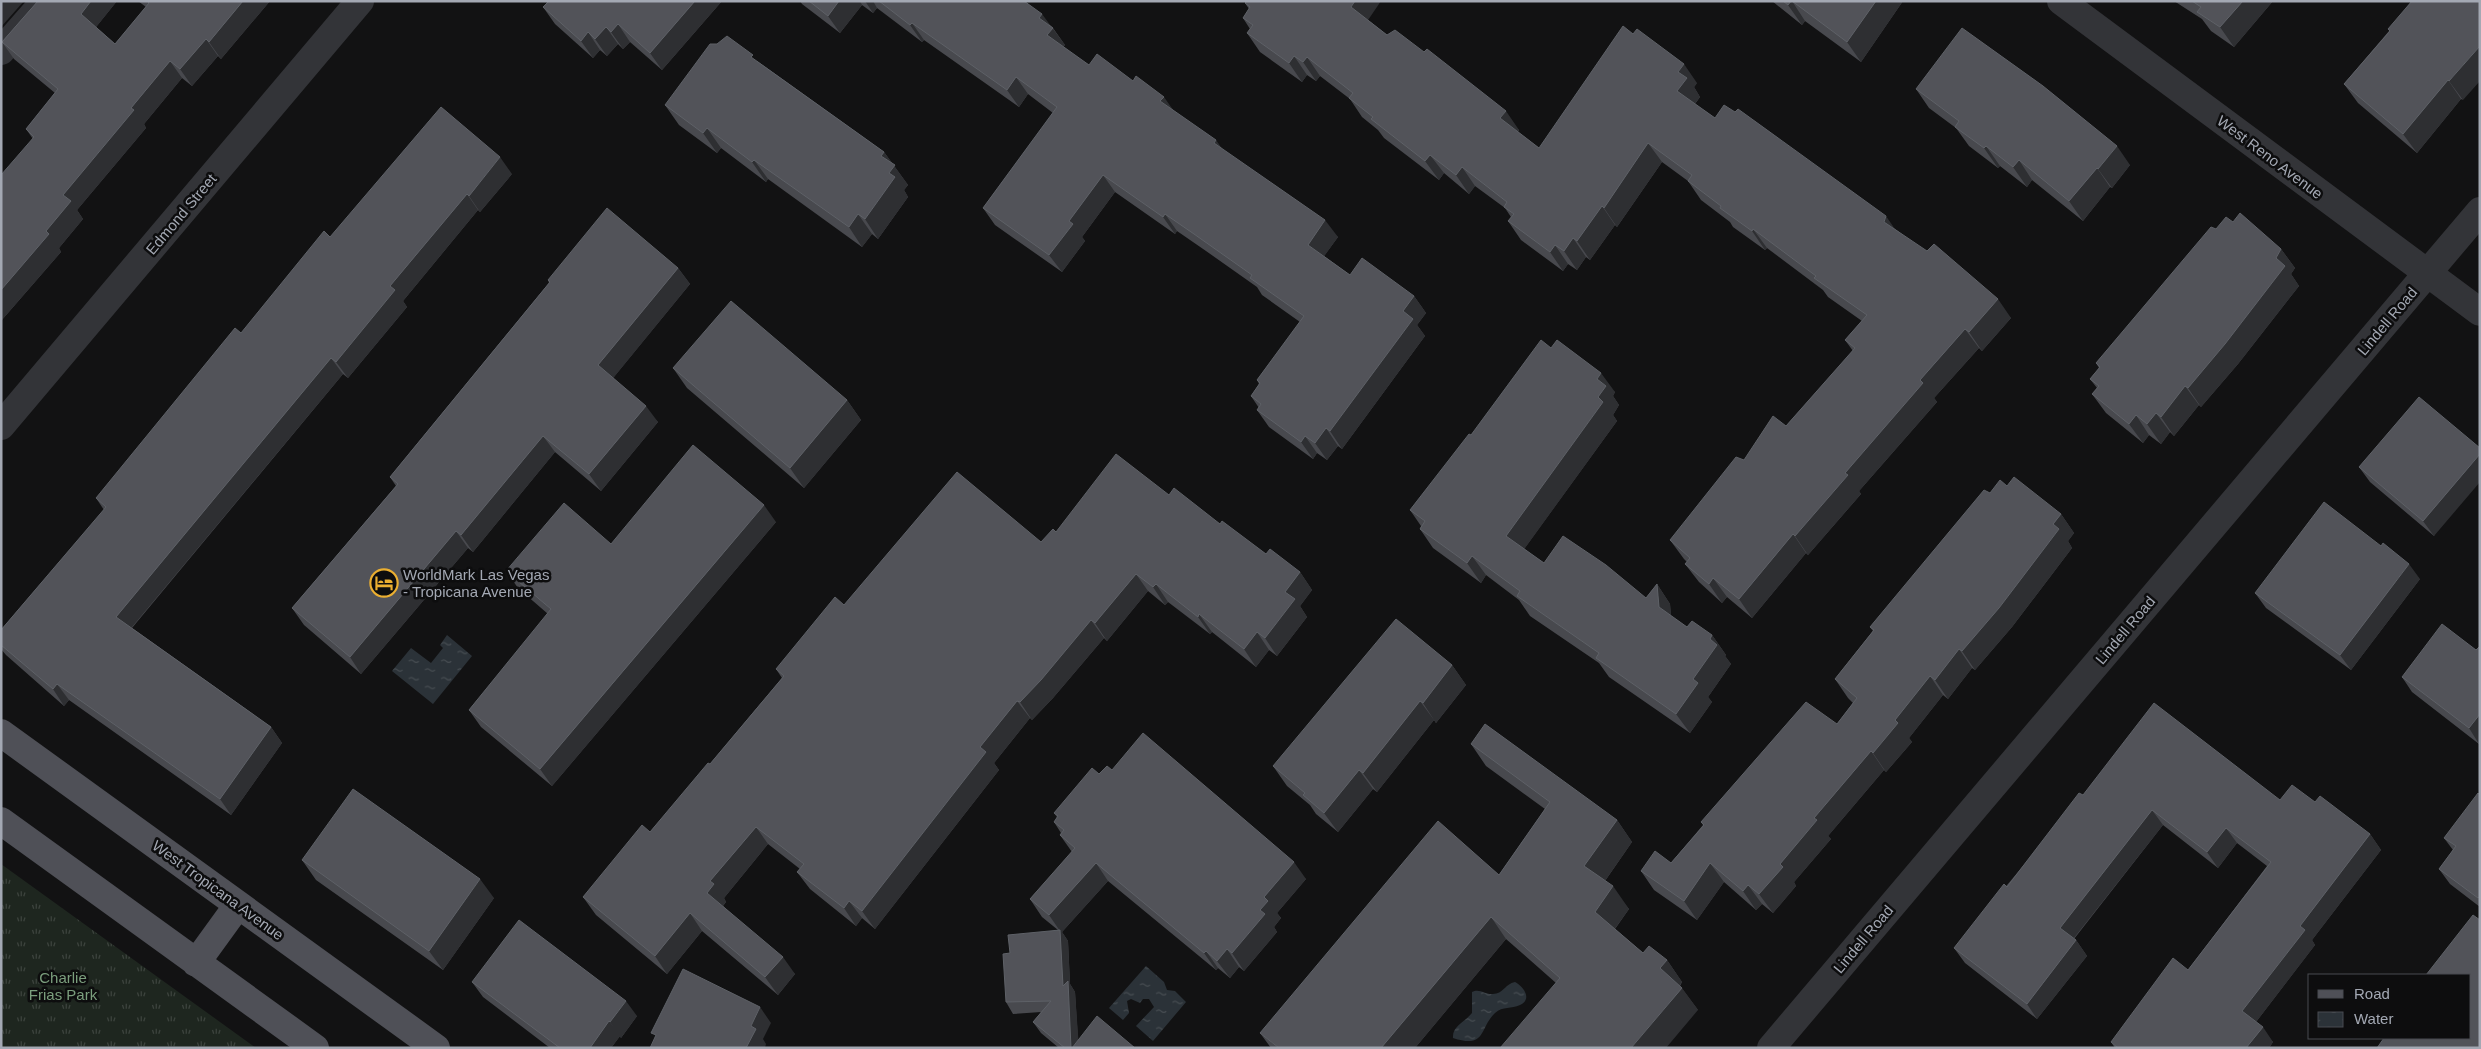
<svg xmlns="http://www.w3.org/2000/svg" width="2481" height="1049" font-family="Arial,sans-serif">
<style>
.grass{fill:url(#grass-tufts)}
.water{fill:url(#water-ripples)}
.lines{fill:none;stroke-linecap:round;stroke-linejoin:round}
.minor{stroke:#333438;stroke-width:28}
.tertiary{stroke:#333438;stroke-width:28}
.primary{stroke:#4f5057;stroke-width:28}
.wall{fill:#48494e}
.shaded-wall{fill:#2e2f32}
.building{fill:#525359;stroke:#5e6167}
.labels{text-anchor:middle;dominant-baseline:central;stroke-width:5;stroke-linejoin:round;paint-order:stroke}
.street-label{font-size:15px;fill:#a3a8b3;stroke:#0d0d0e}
.poi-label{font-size:15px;fill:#a3a8b3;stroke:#0d0d0e;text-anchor:start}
.park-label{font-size:15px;fill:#7b9e7d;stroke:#0d0d0e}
</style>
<defs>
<pattern id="grass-tufts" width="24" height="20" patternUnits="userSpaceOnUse" patternTransform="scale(1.25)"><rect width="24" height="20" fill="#1e261f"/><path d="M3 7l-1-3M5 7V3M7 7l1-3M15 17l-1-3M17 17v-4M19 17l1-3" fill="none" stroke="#3c433d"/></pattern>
<pattern id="water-ripples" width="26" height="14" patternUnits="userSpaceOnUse" patternTransform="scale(1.25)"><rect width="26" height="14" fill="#2b3238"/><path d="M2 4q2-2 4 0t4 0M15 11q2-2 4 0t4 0" fill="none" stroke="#474d52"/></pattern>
</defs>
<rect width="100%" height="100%" fill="#121213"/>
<path class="grass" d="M1,864l255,184h-255z"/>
<path class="water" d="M447,635l25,21 -39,48 -41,-33 19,-23 20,15 12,-15 -3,-3z
M1146,966l18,16 3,8 8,1 11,11 -33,39 -17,-15 18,-19 -5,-8h-6l-3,4 -9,-4 -4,2 2,12 -6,7 -14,-12z
M1515,982c8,4 18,17 5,23 -9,4 -17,1 -25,8 -16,15 -8,36 -42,25 -1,-12 12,-16 19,-25v-21c8,-4 13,3 21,2 10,0 12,-10 22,-12z"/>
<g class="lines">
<path class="minor" d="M1,51l44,-50"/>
<path class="tertiary" d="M2061,1l419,311
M1,426l359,-425
M1771,1048l709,-837"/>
<path class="primary" d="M1,733l435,315
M1,821l314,227
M196,963l42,-58"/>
</g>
<path class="wall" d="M38,1h79l-21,26 19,17 31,-37 -8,-6h132l-49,58 -3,-3 -26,30 -10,-8 -38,46 2,4 -69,82 6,9 -24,29 2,4 -60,69 32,-182 -7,-10 29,-36 -41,-34 -12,-17z
M546,1h176l-60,69 -32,-28 -7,7 -5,-5 -11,12 -7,-6 -7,8 -38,-34 -12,-17 4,-4z
M800,1h224l29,27 12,17 -2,2 26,18 84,45 50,40 115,87 -14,19 26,19 64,21 12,17 -9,12 8,11 -83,113 -4,-3 -11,14 -10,-7 -4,6 -44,-32 -12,-17 2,-2 -8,-12 8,-12 -2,-4 43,-58 -38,-27 -5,-8 -51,-36 -29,-20 -2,3 -60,-42 -33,45 3,4 -23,31 -67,-47 -12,-17 70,-95 -25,-19 -9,13 -95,-67 -2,2 -45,-34 -4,5 -11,-8 -22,28 -38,-29z
M1772,1h131l-42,61 -56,-41 -3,4z
M2174,1h99l-39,46 -23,-16 -9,-12z
M2412,1l51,99 -2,-1 -44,54 -59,-50 -14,-19 45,-53z
M1245,3l123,17 19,15 132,95 -1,2 21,16 158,-65 -3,4 6,10 -5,7 20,14 180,111 116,89 -29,33 -3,-3 -45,50 3,4 -78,89 2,3 -53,61 -2,-2 -54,65 -25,-21 -5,6 -23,-21 -14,-18 2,-2 -3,-3 -14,-19 74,-80 42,-34 67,-75 -8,-11 17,-19 -34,-24 -5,-7 -56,-42 -2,2 -32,-23 -3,-5 -29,-22 -13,-19 -26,-19 -45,65 -2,-2 -25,35 -4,-3 -9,13 -9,-6 -5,7 -42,-31 -13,-19 3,-4 -6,-9 -30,-22 -6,8 -25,-21 -5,7 -55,-42 -6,-8 -16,-13 -12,-18 -30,-23 -4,5 -9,-6 -5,7 -42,-30 -13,-19 3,-4 -7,-11 6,-9z
M757,61l127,91 24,33 -4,5 4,7 -30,42 -6,-5 -10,13 -94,-68 -2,3 -45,-34 -4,5 -38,-28 -14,-20z
M1916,89l214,76 -18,23 -2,-1 -27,34 -51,-41 -5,7 -27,-21 -2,2 -29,-22 -13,-18 -27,-20z
M512,174l-32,38 -2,-2 -75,91 4,6 -59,71 -5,-4 -211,254 139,99 11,16 -51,72 -162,-115 -5,6 -58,-51 -5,-6v-19l103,-120 -8,-12 234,-261z
M2233,222l48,27 14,19 -4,6 8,12 -61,78 -37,43 -2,-2 -25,31 -4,-4 -9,12 -12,-9 -6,8 -37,-30 -14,-19 5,-6 -7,-9 9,-11 -3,-5 120,-134z
M678,268l12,16 -77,94 45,44 -57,69 -46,-39 -82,100 -5,-4 -107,126 -57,-49 -12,-17 104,-122 -6,-9 159,-194 -1,-3z
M1551,348l64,44 -2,4 6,9 -6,10 4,6 -93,128 20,14 102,35 11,-14 13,20 1,12 16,11 25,8 14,20 -1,1 6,8 -23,33 4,5 -22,31 -81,-56 -10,-14 -69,-47 -11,-16 -33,-25 -5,8 -48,-35 -13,-19 1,-3 -11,-16 61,-75z
M673,368l174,32 14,20 -57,68 -117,-100z
M2480,448l-46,88 -64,-54 -11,-15z
M2007,486l54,28 13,19 -6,8 4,7 -60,79 -37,43 -3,-2 -24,31 -5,-4 -34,43 3,4 -26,30 -2,-2 -56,66 3,3 -37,43 2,4 -23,27 -11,-9 -6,6 -32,-28 -27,38 -43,-30 -13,-19 30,-8 32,-38 -2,-3 136,-98 16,-21 -5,-5 -13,-19 38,-48 -3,-4 120,-134z
M1169,495l51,29 46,30 34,18 12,18 -12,16 7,11 -30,39 -8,-6 -13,17 -44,-35 -2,2 -42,-32 -3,3 -17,-14 -41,50 -3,-3 -51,60 -21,22 -2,-2 -36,45 5,7 -124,159 -13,-11 -6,8 -46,-37 -13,-17 3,-3 -32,-25 -44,54 2,4 -3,4 72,68 -17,21 -76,-64 -35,43 -71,-59 -13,-18 67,-65 60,-68 72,-86 -6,-9 68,-64 197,-63 15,-10z
M776,522l-224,264 -71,-59 -12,-17 79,-96 -30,-26 -12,-17 105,-27z
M2420,579l-69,91 -85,-62 -11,-15z
M2476,650l3,94 -67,-52 -10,-15z
M1452,665l14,20 -30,38 -2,-3 -57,72 -4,-3 -35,43 -22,-18 -6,-9 -23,-19 -14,-20z
M1471,744l146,76 15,22 -27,39 24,28 -14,20 28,24 24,7 15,22 -2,4 18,24 -142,-27 -50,-44 -91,109h-136l220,-173 46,-66 -59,-43z
M1112,770l194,109 -29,34 4,5 -7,9 3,5 -33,39 -5,-4 -9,11 -12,-10 -2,2 -108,-89 -46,51 6,9 2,43 5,8 3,48 57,8h-76l-18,-15 -8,-11 8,-10 -28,2 -7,-12 4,-49 48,-23 -16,-13 -12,-18 42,-47 -12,-17 1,-2 -7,-11 3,-5 -3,-4 45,-39z
M2083,795l197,5 35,2 55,32 11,16 -69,90 3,5 -59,77 17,20 -4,6h-154l-4,-6 77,-72 79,-104 -30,-23 -19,25 -55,-43 -89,114 2,1 11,16 -50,63 -72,-56 -11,-15z
M2480,795v112l-30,-23 -11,-15 14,-19 -9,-12z
M302,860l192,38 -51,72 -127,-90z
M472,982l165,34 -16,22 -1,-2 -9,12h-61l-67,-51z
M1260,1033l19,15h-8z"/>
<path class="shaded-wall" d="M1,1h23l-23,26z
M91,1h26l-24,30 -12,-17z
M243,1h27l-49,58 -12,-17z
M695,1h27l-60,69 -12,-17z
M839,1h21l2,4 -22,28 -12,-17z
M865,1h8l4,7 -4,5z
M1355,1h26l-17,25 -13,-19z
M1792,1l13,20 -3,4 -14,-20z
M1876,1h27l-42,61 -14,-20z
M2243,1h30l-39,46 -14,-20z
M1042,14l23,31 -6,8 -12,-18 -8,-17z
M912,23l12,17 -2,2 -12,-17z
M618,24l12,18 -7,7 -12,-17z
M606,27l12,17 -11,12 -12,-17z
M588,32l12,18 -7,8 -12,-17z
M206,39l12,17 -26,30 -12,-17z
M2480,46v35l-17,19 -14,-19z
M1294,56l13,19 -5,7 -13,-19z
M1307,57l13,19 -4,5 -13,-19z
M170,61l12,17 -38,46 2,4 -69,82 6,9 -24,29 2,4 -60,69v-31l45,-59 17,-36 68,-87z
M1684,64l13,19 -3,4 6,10 -10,13 -13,-19 1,-19z
M1016,77l12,17 -9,13 -12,-17z
M2448,80l13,19 -44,54 -14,-19z
M1164,97l12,17 -16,-13z
M1506,111l13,19 -6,7 -13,-19z
M707,128l14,20 -4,5 -14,-20z
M1216,140l12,17 -14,-14z
M1648,143l14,19 -45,65 -13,-19z
M1986,146l14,20 -2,2 -14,-20z
M2117,146l13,19 -18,23 -14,-19z
M884,152l24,33 -4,5 4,7 -30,42 -13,-20 24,-46 -8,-17z
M1430,155l14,18 -5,7 -14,-19z
M500,157l12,17 -32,38 -11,-16z
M754,160l14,19 -2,3 -14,-20z
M2019,160l13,20 -5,7 -14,-20z
M1462,167l13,19 -6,8 -13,-19z
M2097,168l13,19 -27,34 -14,-20z
M1103,175l12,17 -33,45 3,4 -23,31 -13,-17 20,-34z
M467,194l11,16 -75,91 4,6 -59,71 -12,-16 54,-76z
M1602,206l13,19 -25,35 -13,-19z
M858,214l14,20 -10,13 -13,-20z
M1165,214l12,17 -2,3 -12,-17z
M1886,216l13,19 -15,-13z
M1325,220l13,17 -18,25 -12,-17z
M1753,229l14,19 -2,2 -13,-19z
M1573,238l13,19 -9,13 -13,-19z
M1555,245l13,19 -5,7 -13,-19z
M2281,249l14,19 -4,6 8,12 -61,78 -37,43 -13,-19z
M678,268l12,16 -80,98 -12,-17z
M1414,296l12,17 -9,12 8,11 -83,113 -12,-18 73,-120z
M1998,299l13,19 -29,33 -13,-19z
M1965,329l14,19 -45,50 3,4 -78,89 2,3 -53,61 -13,-19 125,-156z
M331,358l12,16 -216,259 -11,-16z
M1601,373l14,19 -2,4 6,9 -6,10 4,6 -97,134 -14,-19 92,-139 -1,-18z
M2185,386l14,19 -25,31 -13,-19z
M847,400l14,20 -57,68 -14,-20z
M646,406l12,16 -57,69 -12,-17z
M2156,413l14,19 -9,12 -14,-20z
M2136,415l13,20 -6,8 -14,-19z
M1326,428l12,18 -11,14 -12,-17z
M543,436l12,16 -82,100 -12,-17z
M1305,436l12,17 -4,6 -12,-17z
M2480,454v28l-46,54 -11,-15z
M764,505l12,17 -224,264 -12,-17z
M2061,514l13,19 -6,8 4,7 -60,79 -37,43 -13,-19z
M456,531l12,17 -107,126 -11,-17z
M1793,534l13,19 -54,65 -13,-19z
M1472,556l14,19 -5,8 -14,-20z
M2409,564l11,15 -69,91 -11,-15z
M1300,572l12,18 -12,16 7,11 -30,39 -12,-18 20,-46z
M1136,574l12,17 -41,50 -12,-18z
M1713,578l14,19 -5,6 -13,-19z
M1156,584l12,18 -3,3 -12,-18z
M1657,584l13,20 2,22 -13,-19z
M1199,614l13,18 -2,2 -12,-17z
M1091,620l13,18 -51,60 -21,22 -12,-18z
M1257,632l12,18 -13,17 -12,-18z
M1712,635l14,20 -1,1 6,8 -23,33 4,5 -22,31 -14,-19 17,-35 17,-40z
M1959,649l13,19 -24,31 -13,-19z
M1452,665l14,20 -30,38 -13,-20z
M1930,676l13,19 -34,43 3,4 -26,30 -13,-19 22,-33z
M57,684l12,16 -5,6 -11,-17z
M1017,701l13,17 -36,45 5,7 -124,159 -13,-18 118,-164z
M1420,701l14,19 -57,72 -14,-19z
M2480,714v29l-1,1 -10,-16z
M271,727l11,16 -51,72 -11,-16z
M1871,751l13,19 -56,66 3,3 -37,43 2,4 -23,27 -14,-19 21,-30 34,-46z
M1359,770l14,19 -35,43 -14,-19z
M2152,810l11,15 -93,118 -10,-15z
M1617,820l15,22 -32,46 -16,-22z
M756,827l12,17 -44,54 2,4 -7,8 -12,-17 3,-12z
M2226,828l11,15 -19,25 -11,-16z
M2370,834l11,16 -69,90 3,5 -62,81 -11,-15 58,-85z
M1294,862l12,17 -29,34 4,5 -7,9 3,5 -33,39 -12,-18 28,-43 4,-13z
M1096,863l12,18 -46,51 6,9 2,43 5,8 4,56h-8l-8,-62 -3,-55 -11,-16z
M1710,863l14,19 -27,38 -13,-19z
M480,879l14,19 -51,72 -14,-19z
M1748,885l14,19 -6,6 -13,-19z
M1613,886l16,23 -18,25 -16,-22z
M849,901l13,17 -6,8 -12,-18z
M690,913l12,18 -35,43 -12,-18z
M1491,917l15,22 -91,109h-34z
M2076,940l11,16 -50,63 -10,-15z
M1227,949l12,18 -9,11 -13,-17z
M1206,951l12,17 -2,2 -12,-17z
M783,957l12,17 -17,21 -13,-18z
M1667,960l15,22 -7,9 -15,-23z
M1682,988l16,22 -32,38h-35z
M626,1001l11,15 -16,22 -11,-16z
M760,1007l11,16 -8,16 3,5 -1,4h-19l5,-22z
M609,1021l11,15 -9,12h-21z
M2263,1027l10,15 -4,6h-23z"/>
<path class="building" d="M38,1h53l-10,13 34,30 34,-41 -2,-2h96l-34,41 -3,-3 -26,30 -10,-8 -39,47 3,2 -71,85 8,6 -25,30 3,3 -48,56v-115l33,-38 -8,-8 32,-40 -56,-47z
M549,1h146l-45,52 -32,-29 -7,8 -5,-5 -11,12 -7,-7 -7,9 -38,-34z
M809,1h30l-11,15z
M879,1h145l18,13 -3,4 14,10 -6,7 42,30 8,-11 36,27 3,-5 28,21 -4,4 56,39 -2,3 111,77 -17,25 42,30 12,-17 52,38 -11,15 10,8 -83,112 -4,-3 -11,15 -10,-7 -4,6 -44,-32 4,-6 -10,-8 9,-13 -3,-3 47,-64 -54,-38 2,-3 -58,-41 -29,-20 -2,3 -60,-42 -34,46 4,3 -24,31 -66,-47 74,-101 -41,-30 -9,13 -95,-67 -2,2z
M1247,1h108l-4,6 36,28 8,-5 29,22 3,-3 79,62 -6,7 39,30 84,-122 10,8 4,-5 47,35 -6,8 9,6 -10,13 38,27 9,-13 11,7 3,-3 148,107 -2,6 43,29 7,-7 64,55 -29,33 -4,-3 -45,51 3,3 -78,90 3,2 -53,61 -2,-2 -54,65 -26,-21 -4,6 -24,-20 5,-6 -20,-18 66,-83 8,3 29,-44 13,10 69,-78 -10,-8 22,-25 -53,-37 2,-2 -63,-47 -1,2 -32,-23 1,-2 -33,-25 4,-6 -44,-32 -44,65 -2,-2 -25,35 -4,-3 -9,13 -9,-6 -5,7 -42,-31 6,-7 -10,-7 3,-5 -45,-35 -6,8 -26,-20 -5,6 -54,-42 2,-2 -24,-19 4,-5 -46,-36 -4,5 -9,-6 -5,7 -42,-30 6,-8 -10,-7 7,-11 -5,-4z
M1783,1h8l-3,4z
M1792,1h84l-29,41z
M2192,1h51l-23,26 -23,-15 4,-5z
M2412,1h68v45l-31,35 -1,-1 -45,54 -59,-50 46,-53 -2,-2z
M1962,28l81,58 74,60 -19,23 -1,-1 -28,33 -50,-41 -6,7 -27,-21 -2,2 -29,-21 4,-6 -43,-32z
M727,36l26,19 -2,2 133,95 -3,4 14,9 -6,8 6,4 -30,42 -7,-5 -9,13 -95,-67 -2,2 -45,-34 -4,5 -38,-28 45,-61h7z
M441,107l59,50 -31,39 -2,-2 -77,92 5,4 -59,72 -5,-4 -215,259 155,110 -51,72 -163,-115 -4,5 -52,-44v-15l105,-123 -10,-9 139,-170 6,5 83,-102 6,6z
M607,208l71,60 -80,97 48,41 -57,68 -46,-38 -82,99 -5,-4 -106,126 -58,-49 106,-124 -8,-7 160,-195 -2,-2z
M2240,213l41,36 -5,9 9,8 -60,78 -37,44 -3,-2 -24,31 -5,-4 -9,11 -11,-9 -7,9 -37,-30 7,-8 -9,-7 10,-12 -4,-4 115,-136 5,2 10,-12 7,5z
M731,301l116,99 -57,68 -117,-100z
M1541,340l10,8 6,-8 44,33 -4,6 9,7 -8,11 5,5 -97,134 38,27 19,-27 43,29 40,33 11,-14 2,23 28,20 5,-6 20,14 -2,4 7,6 -24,34 5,4 -22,31 -80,-56 3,-5 -82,-57 3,-5 -48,-35 -5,7 -47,-34 5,-8 -15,-11 59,-76 2,1z
M2419,397l61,51v6l-57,67 -64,-54z
M693,445l71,60 -224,264 -71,-59 82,-101 -45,-38 58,-68 47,41z
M1116,454l53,41 5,-7 46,36 2,-3 44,33 4,-5 30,23 -15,20 10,7 -30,39 -8,-6 -13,17 -45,-35 -1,3 -42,-33 -3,3 -17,-13 -41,49 -4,-3 -50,60 -21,22 -3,-1 -37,46 6,5 -124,159 -13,-10 -5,7 -47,-36 7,-8 -48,-37 -46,54 4,3 -7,9 76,64 -18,20 -75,-64 -35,43 -72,-59 59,-72 8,7 58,-69 2,1 74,-88 -8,-7 59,-72 9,8 113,-133 84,70 12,-13 3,3z
M2014,477l47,37 -8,10 6,5 -60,79 -37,43 -3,-2 -24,31 -5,-4 -35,44 3,3 -25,30 -2,-2 -57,67 3,2 -37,44 3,3 -24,27 -11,-9 -5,6 -33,-28 -26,38 -43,-30 14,-20 16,12 33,-38 -3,-3 105,-120 31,22 20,-26 -22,-19 39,-49 -4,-3 114,-137 6,3 10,-13 7,6z
M2324,502l57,44 2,-3 26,21 -69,91 -85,-62z
M1396,619l56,46 -29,38 -3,-2 -57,72 -4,-3 -35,43 -21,-18 2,-2 -32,-27z
M2442,624l34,26 4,-4v68l-11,14 -67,-51z
M2154,703l126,97 12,-15 23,17 5,-6 50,38 -70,92 5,4 -63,81 21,16 -17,21h-128l-7,-6 62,-84 15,12 83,-108 -45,-34 -19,24 -55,-42 -92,118 16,12 -49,64 -73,-56 50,-64 3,3 72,-94 4,2z
M1485,724l132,96 -33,46 29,20 -18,26 48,41 6,-7 18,14 -7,8 22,20 -51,60h-131l60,-70 -69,-61 -110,131h-102l-19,-15 178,-212 61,54 51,-73 -79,-58z
M1143,733l151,129 -30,35 4,4 -8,9 5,4 -33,39 -5,-4 -10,12 -11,-10 -2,2 -108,-90 -47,52 -19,-16 45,-51 -15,-13 4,-5 -10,-8 4,-6 -4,-3 38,-45 7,6 8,-8 5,4z
M353,789l127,90 -51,72 -127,-91z
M2478,793l2,2v101l-2,2 -39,-29 17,-23 -12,-8z
M2473,915l7,5v127l-1,1h-102l7,-10h86v-63h-44z
M519,920l107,81 -16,21 -1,-1 -19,27h-30l-88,-66z
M1060,930l3,56 5,-5 3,67h-6l-32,-26 18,-21 -45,1 -3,-48 7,-1 -2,-18z
M683,969l77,38 -9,19 5,3 -10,19h-96l6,-13 -5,-2z
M1097,1016l38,32h-63z"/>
<defs>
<g id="hotel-ring" transform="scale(1.4375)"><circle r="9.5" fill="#0d0d0e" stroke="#ebaf31" stroke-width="1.5"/><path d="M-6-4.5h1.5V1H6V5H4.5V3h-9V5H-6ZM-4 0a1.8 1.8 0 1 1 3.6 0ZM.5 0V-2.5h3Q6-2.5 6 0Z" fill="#ebaf31"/></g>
</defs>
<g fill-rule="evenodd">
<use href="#hotel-ring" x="384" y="583"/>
</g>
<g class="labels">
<g class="street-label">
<text transform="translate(2270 157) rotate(37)">West Reno Avenue</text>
<text transform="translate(181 214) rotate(-50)">Edmond Street</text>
<text transform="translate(2387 321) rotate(-50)">Lindell Road</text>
<text transform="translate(2125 630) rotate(-50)">Lindell Road</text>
<text transform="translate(218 890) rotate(36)">West Tropicana Avenue</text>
<text transform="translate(1863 939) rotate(-50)">Lindell Road</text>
</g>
<g class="poi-label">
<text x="403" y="574">WorldMark Las Vegas<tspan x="403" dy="17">- Tropicana Avenue</tspan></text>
</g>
<g class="park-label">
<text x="63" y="977">Charlie<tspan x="63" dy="17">Frias Park</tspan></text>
</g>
</g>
<rect width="2481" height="1049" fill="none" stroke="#a3a8b3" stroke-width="5"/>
<rect x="2308" y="974" width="162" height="65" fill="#0d0d0e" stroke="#494b50"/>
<rect x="2318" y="990" width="25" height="8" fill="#4f5057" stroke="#494b50"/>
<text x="2354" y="999" font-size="15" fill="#a3a8b3">Road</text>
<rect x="2318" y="1012" width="25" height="15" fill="url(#water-ripples)" stroke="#494b50"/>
<text x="2354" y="1024" font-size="15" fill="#a3a8b3">Water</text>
</svg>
